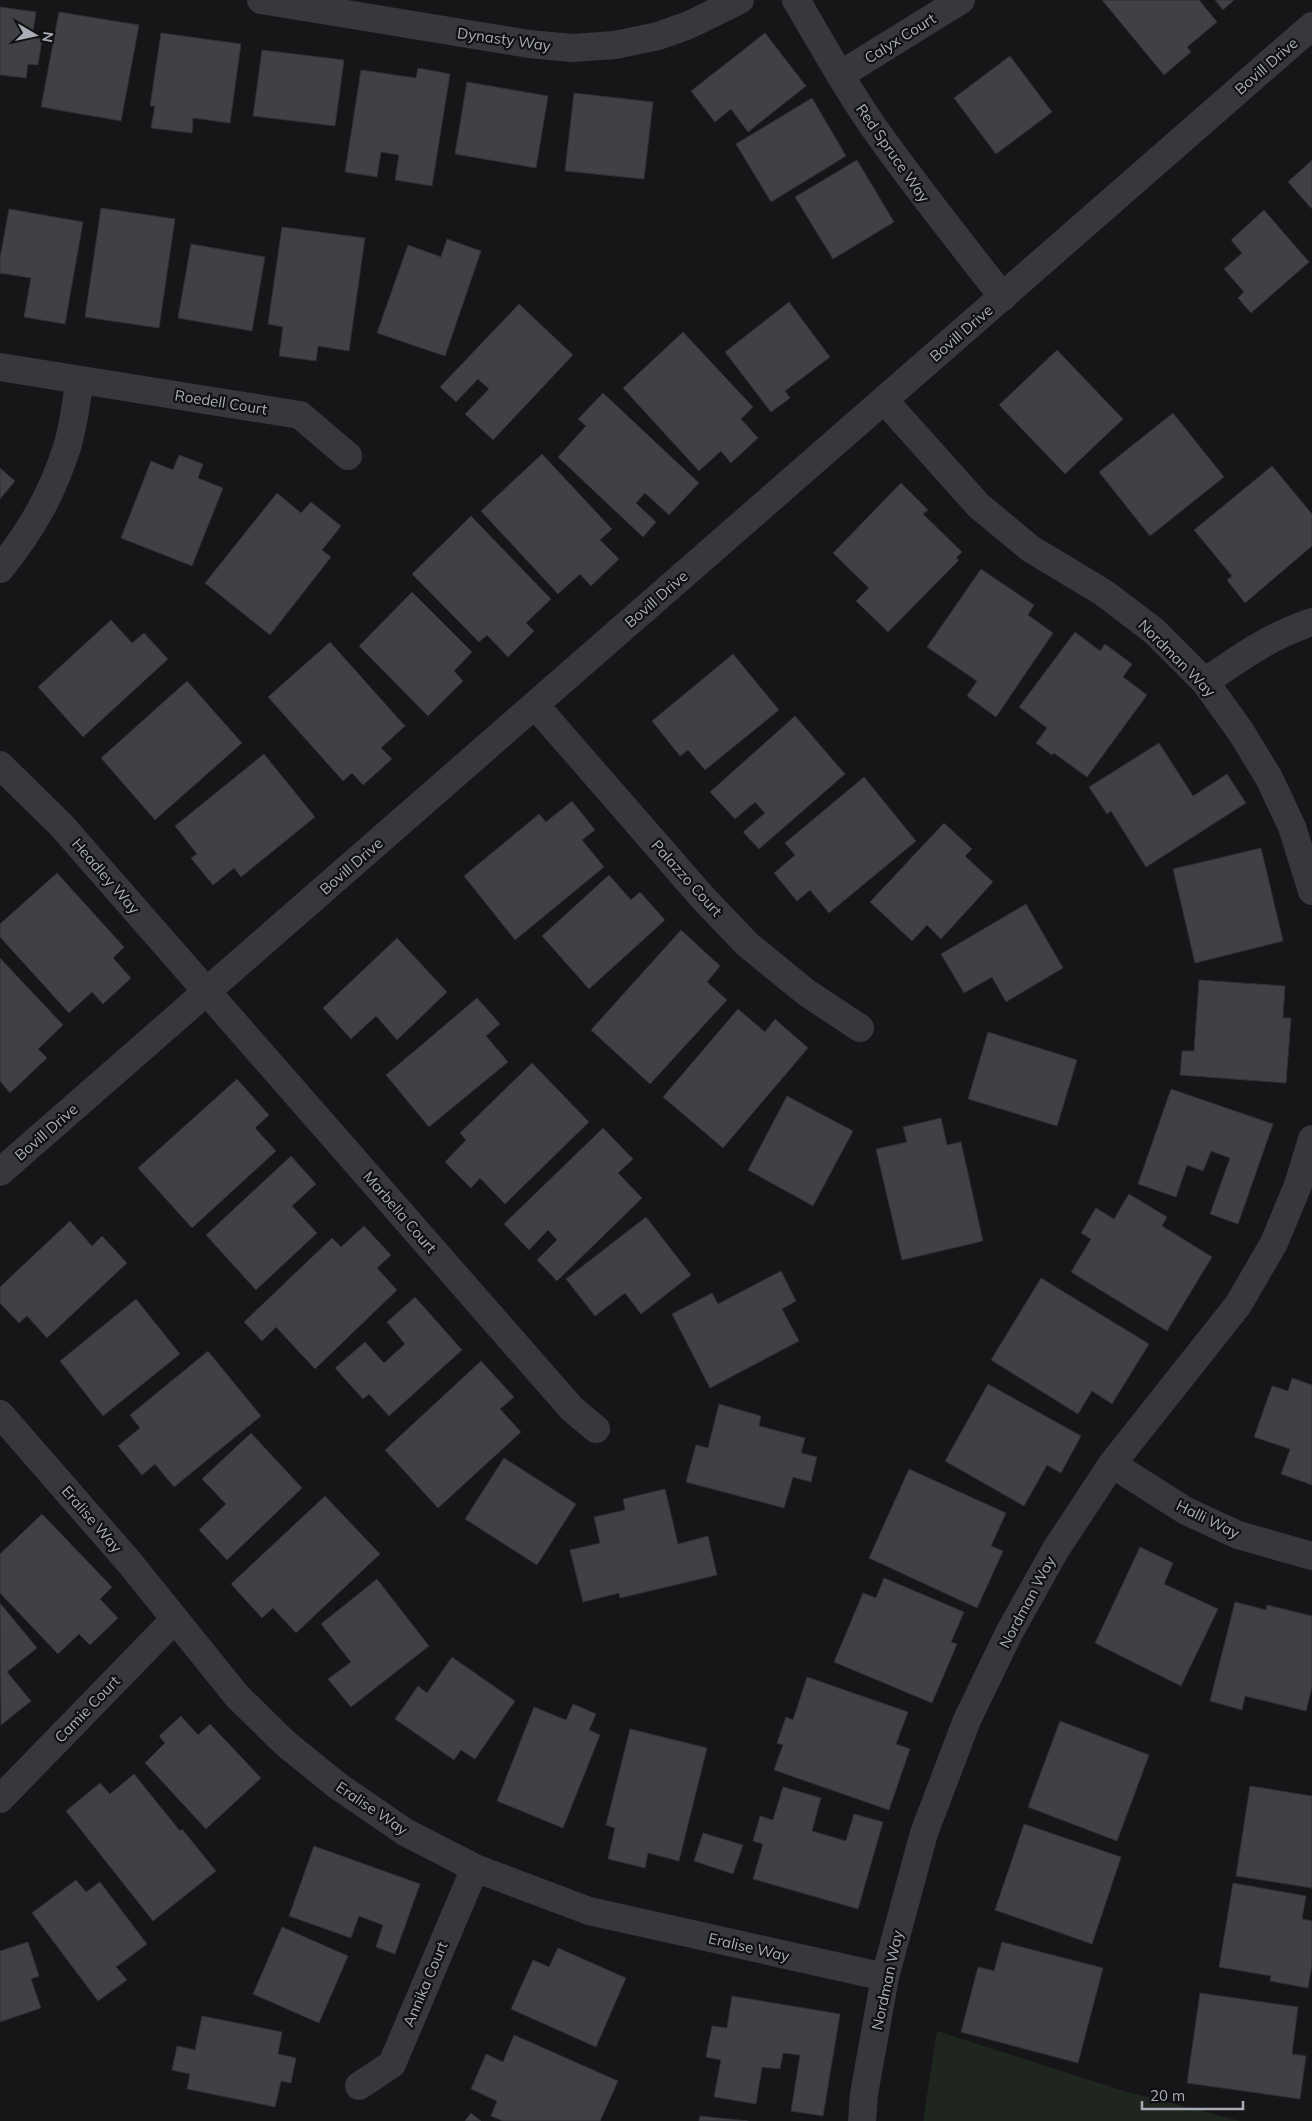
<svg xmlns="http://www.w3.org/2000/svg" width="1312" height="2121" font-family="Mulish,sans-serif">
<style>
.green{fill:#1e261f}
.building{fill:#404145;stroke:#303034}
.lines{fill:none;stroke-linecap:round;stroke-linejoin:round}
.minor{stroke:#37383d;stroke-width:28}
.labels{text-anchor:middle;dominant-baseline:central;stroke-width:4.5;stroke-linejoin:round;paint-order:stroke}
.street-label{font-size:15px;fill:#a8adb8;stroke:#111113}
</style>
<rect width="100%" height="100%" fill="#161618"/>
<path class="green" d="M937,2031l187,60 117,30h-318z"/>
<path class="building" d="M1102,0h97l18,22 -30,25 4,5 -27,23z
M1215,0h19l-11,10z
M0,7l36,5 -4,26 10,1 -4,26 -10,-1 -2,14 -26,-3z
M59,12l80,13 -18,96 -80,-14z
M161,33l80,11 -11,79 -37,-5 -1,15 -41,-5 4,-22h-5z
M765,33l41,53 -58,46 -17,-23 -16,13 -24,-31z
M262,50l82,10 -9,66 -82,-10z
M1010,56l42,56 -56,42 -42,-56z
M418,68l32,6 -18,112 -37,-6 4,-25 -18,-3 -4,25 -32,-5 16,-102 55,8z
M467,82l81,14 -12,72 -81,-14z
M574,93l79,9 -9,77 -79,-8z
M812,98l34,58 -75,46 -35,-58z
M857,160l37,62 -61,37 -38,-62z
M1312,160v49l-24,-27z
M101,208l74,11 -16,109 -74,-11z
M9,209l74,13 -18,102 -41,-7 7,-39 -31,-5v-15z
M1264,210l45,52 -58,51 -13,-15 6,-6 -20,-23 18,-16 -11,-13z
M282,227l83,11 -16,113 -31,-5 -2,15 -37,-5 4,-29 -15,-3z
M447,239l34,12 -36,105 -68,-23 31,-88 33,12z
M191,244l74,13 -13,74 -74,-13z
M789,302l41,55 -45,34 5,7 -19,14 -46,-60z
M519,304l54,51 -80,85 -28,-26 24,-25 -11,-10 -22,23 -16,-15z
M683,332l70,75 -12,12 17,19 -27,25 -10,-12 -22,20 -76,-83z
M1057,350l66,69 -58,55 -66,-69z
M603,393l96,90 -30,32 -24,-22 -9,10 20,19 -13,15 -85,-80 28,-31 -8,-7z
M1173,413l51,64 -74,59 -51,-64z
M542,454l70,75 -12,11 19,19 -28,27 -11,-12 -22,20 -77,-83z
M179,455l24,9 -5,14 25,10 -31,78 -71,-28 30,-77 22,9z
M1272,466l40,48v32l-67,57 -18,-23 5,-4 -38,-46z
M0,468l15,13 -15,18z
M901,483l27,27 -5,4 39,38 -6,6 3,2 -71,72 -32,-31 13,-13 -36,-35z
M277,493l24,20 10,-11 30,24 -19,24 9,7 -61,78 -65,-52z
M471,516l80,83 -25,24 8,8 -26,26 -21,-22 -8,7 -67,-68z
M981,569l53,36 -6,10 25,18 -57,84 -29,-21 10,-15 -50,-34z
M412,592l60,60 -18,19 9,10 -35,35 -69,-70z
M111,620l21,23 12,-10 24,26 -85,78 -45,-50z
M1075,632l25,19 5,-7 27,20 -9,13 24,18 -60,82 -33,-24 -2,2 -16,-12 11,-15 -28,-21z
M330,642l75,84 -24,22 11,11 -29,26 -11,-12 -9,8 -75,-84z
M733,654l46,56 -74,60 -17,-20 -8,6 -28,-35z
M187,681l55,62 -87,77 -54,-62z
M795,716l50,58 -86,75 -16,-17 22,-19 -10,-11 -20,17 -25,-27z
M1159,743l34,53 34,-22 19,29 -100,64 -35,-56 -4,3 -18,-27z
M264,754l51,63 -74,60 -7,-9 -21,17 -22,-27 6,-4 -22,-28z
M864,777l52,64 -87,72 -19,-23 -13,11 -23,-28 21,-18 -10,-12z
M572,801l23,29 -13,10 22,27 -89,73 -51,-64 75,-62 7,8z
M944,823l28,26 -7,7 28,26 -52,57 -14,-14 -15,16 -42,-39z
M1261,848l22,93 -88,22 -22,-94z
M57,873l67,74 -11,11 18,20 -28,26 -11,-12 -23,21 -69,-76v-13z
M609,875l22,25 9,-8 25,28 -76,69 -47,-53z
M1026,904l37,64 -57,34 -14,-25 -28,16 -23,-39z
M681,930l39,36 -13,16 20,18 -77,84 -59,-54z
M397,938l50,54 -50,48 -21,-24 -25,23 -28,-31z
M0,958l63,67 -25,24 9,9 -37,35 -10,-12z
M1199,980l86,6 -2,32h8l-5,65 -106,-8 2,-24h12z
M477,998l23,26 -14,12 22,26 -79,65 -43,-52z
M738,1009l27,23 10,-13 33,29 -85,100 -60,-51z
M988,1032l89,28 -20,66 -89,-27z
M532,1063l57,59 -84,82 -25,-26 -9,10 -26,-26 21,-22 -6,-7z
M237,1079l32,36 -14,13 21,23 -84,77 -54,-60z
M1171,1089l102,35 -35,100 -28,-10 20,-56 -19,-7 -8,20 -16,-6 -11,32 -38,-13z
M787,1096l66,35 -40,75 -65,-36z
M941,1118l6,27 14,-3 22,99 -81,19 -26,-111 31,-7 -4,-15z
M603,1128l30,31 -15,14 24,25 -85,83 -20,-21 20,-20 -9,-10 -19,20 -25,-26z
M291,1156l25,28 -24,22 25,27 -61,57 -50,-55z
M1129,1194l38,23 -5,9 50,31 -45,74 -96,-59 20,-33 -10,-6 15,-25 18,11z
M646,1217l45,58 -50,39 -16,-21 -30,23 -29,-37z
M70,1221l22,25 10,-10 25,27 -80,75 -20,-22 -8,7 -19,-20v-16z
M364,1226l27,29 -14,13 20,22 -82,79 -39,-42 -14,14 -18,-19 88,-84 9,9z
M781,1271l15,30 -14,8 17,32 -89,47 -38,-74 40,-21 6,11z
M1041,1278l108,66 -37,60 -20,-13 -14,23 -87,-54z
M415,1297l47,53 -73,66 -20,-22 -6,5 -28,-31 30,-26 19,21 21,-19 -18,-22z
M136,1299l44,55 -77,62 -43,-55z
M208,1351l53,65 -87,71 -19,-23 -13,11 -24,-29 22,-18 -10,-13z
M481,1361l33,36 -14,12 21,23 -83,76 -53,-58z
M1292,1378l20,7v100l-31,-11 9,-25 -36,-12 18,-51 16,5z
M988,1384l93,52 -20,37 -14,-8 -23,41 -79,-45z
M719,1404l42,12 -2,10 46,12 -4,15 16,4 -6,25 -18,-5 -9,31 -98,-26 10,-37 12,3z
M251,1433l51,55 -75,72 -28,-30 27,-26 -24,-25z
M504,1458l72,46 -39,61 -72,-46z
M909,1469l97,44 -15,33 12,5 -26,57 -108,-50z
M665,1489l13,55 30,-8 9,39 -97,23 -1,-5 -36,9 -13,-52 30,-7 -6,-26 31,-7 -2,-11z
M325,1496l55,58 -84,79 -23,-25 -11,10 -31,-34z
M42,1514l70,73 -12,12 18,19 -28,27 -11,-11 -21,20 -58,-61v-39z
M1140,1547l33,16 -9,21 54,25 -37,77 -86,-43z
M884,1578l80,34 -13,30 6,2 -25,59 -98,-41 29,-69 13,5z
M377,1579l52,67 -78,61 -23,-28 23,-17 -30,-38z
M1235,1602l31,8 1,-5 45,11v71l-6,24 -61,-15 -3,14 -32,-9z
M0,1603l37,45 -30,24 24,29 -30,24z
M452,1657l63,44 -40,58 -14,-9 -7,10 -59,-41 23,-33 9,7z
M807,1677l101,35 -12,32 14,5 -21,61 -115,-40 9,-25 -6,-2 9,-26 7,3z
M573,1704l23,10 -7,16 11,5 -37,93 -66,-27 37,-94 32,13z
M181,1716l17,19 12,-11 51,54 -55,51 -61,-66 20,-20 -6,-7z
M1060,1721l89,34 -32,86 -89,-34z
M630,1729l77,19 -28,113 -31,-8 -3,15 -37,-9 7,-31 -9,-3z
M134,1774l46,57 2,-2 34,42 -63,50 -87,-110 34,-28 10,11z
M1250,1786l62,10v92l-76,-12z
M783,1787l38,11 -9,33 34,10 8,-27 29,8 -25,87 -105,-30 10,-35 -10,-3 7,-25 13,4z
M1024,1824l97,33 -29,87 -97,-34z
M703,1833l40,12 -10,29 -39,-13z
M314,1846l106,38 -25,70 -19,-7 7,-22 -24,-9 -8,22 -62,-22z
M76,1880l10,12 14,-10 47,62 -31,23 11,13 -29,21 -66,-88z
M1233,1883l73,13 -4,23 10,2v43l-4,24 -38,-7 1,-5 -52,-9z
M282,1927l66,29 -29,67 -66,-29z
M28,1942l11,34 -8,3 10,29 -41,14v-71z
M1002,1942l101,26 -25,95 -117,-31 17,-65 16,4z
M558,1948l68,30 -30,69 -85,-38 22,-49 16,7z
M1200,1993l98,14 -6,47 14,2 -6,43 -113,-16z
M732,1996l108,18 -17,102 -32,-5 9,-56 -17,-2 -3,16 -18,-2 -6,37 -42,-7 7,-37 -15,-3 6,-31 15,2z
M202,2016l80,16 -4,22 18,4 -5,25 -10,-2 -6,26 -88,-18 3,-15 -18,-4 5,-24 18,4z
M514,2035l104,46 -18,40h-97l-12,-5 6,-15 -26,-12 15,-35 17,8z
M471,2113l10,8h-16z
M700,2116l48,5h-49z"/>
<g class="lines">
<path class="minor" d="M261,0l268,44 43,4 43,-3 43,-9 31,-11 51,-25
M796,0c28,47 54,95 86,139 39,54 80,106 121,158
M840,75l121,-75
M0,367l300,48 48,41
M884,400l95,106 52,43 73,44 50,38 51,51 36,50 28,46 23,49 20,64
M0,569c32,-39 53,-77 68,-125 6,-21 8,-43 12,-64
M1205,682c34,-24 67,-47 107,-60
M535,705l168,193 45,47 59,48 53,35
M0,765l62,61 510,583 24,20
M0,1172l1312,-1146
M0,1414l129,148 108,134 49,48 52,42 67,46 70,36 114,43 296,66
M1112,1464l74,47 52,24 74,21
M0,1799l174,-179
M359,2086l33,-22 83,-196
M862,2121l2,-27 21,-117 39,-144 43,-113 42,-87 47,-84 56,-85 126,-159 36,-62 24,-58 14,-46"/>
</g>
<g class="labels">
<g class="street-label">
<text transform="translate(900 38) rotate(-32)">Calyx Court</text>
<text transform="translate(504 39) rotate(8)">Dynasty Way</text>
<text transform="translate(1266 66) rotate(-41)">Bovill Drive</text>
<text transform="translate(893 153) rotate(55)">Red Spruce Way</text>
<text transform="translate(961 333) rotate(-41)">Bovill Drive</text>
<text transform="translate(221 402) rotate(9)">Roedell Court</text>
<text transform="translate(656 599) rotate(-41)">Bovill Drive</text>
<text transform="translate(1177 658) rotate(45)">Nordman Way</text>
<text transform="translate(351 866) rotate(-41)">Bovill Drive</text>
<text transform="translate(106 876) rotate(49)">Headley Way</text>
<text transform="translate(687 878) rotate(48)">Palazzo Court</text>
<text transform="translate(46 1132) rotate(-41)">Bovill Drive</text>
<text transform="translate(400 1212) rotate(49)">Marbella Court</text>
<text transform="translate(92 1519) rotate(49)">Eralise Way</text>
<text transform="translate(1208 1519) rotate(26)">Halli Way</text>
<text transform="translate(1027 1602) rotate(-62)">Nordman Way</text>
<text transform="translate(87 1709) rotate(-46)">Camie Court</text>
<text transform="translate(372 1808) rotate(34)">Eralise Way</text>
<text transform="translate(749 1947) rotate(13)">Eralise Way</text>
<text transform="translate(887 1980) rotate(-78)">Nordman Way</text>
<text transform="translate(425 1984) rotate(-67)">Annika Court</text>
</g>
</g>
<g transform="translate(35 35) rotate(99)" stroke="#111113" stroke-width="4" paint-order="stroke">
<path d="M0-4L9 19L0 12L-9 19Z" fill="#a8adb8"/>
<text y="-8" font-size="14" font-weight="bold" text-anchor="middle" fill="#a8adb8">N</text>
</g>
<path d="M1142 2101v8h101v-8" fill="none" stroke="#a8adb8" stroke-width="2.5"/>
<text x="1150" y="2101" font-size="15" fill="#a8adb8" stroke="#111113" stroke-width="4" paint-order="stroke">20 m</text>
</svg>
